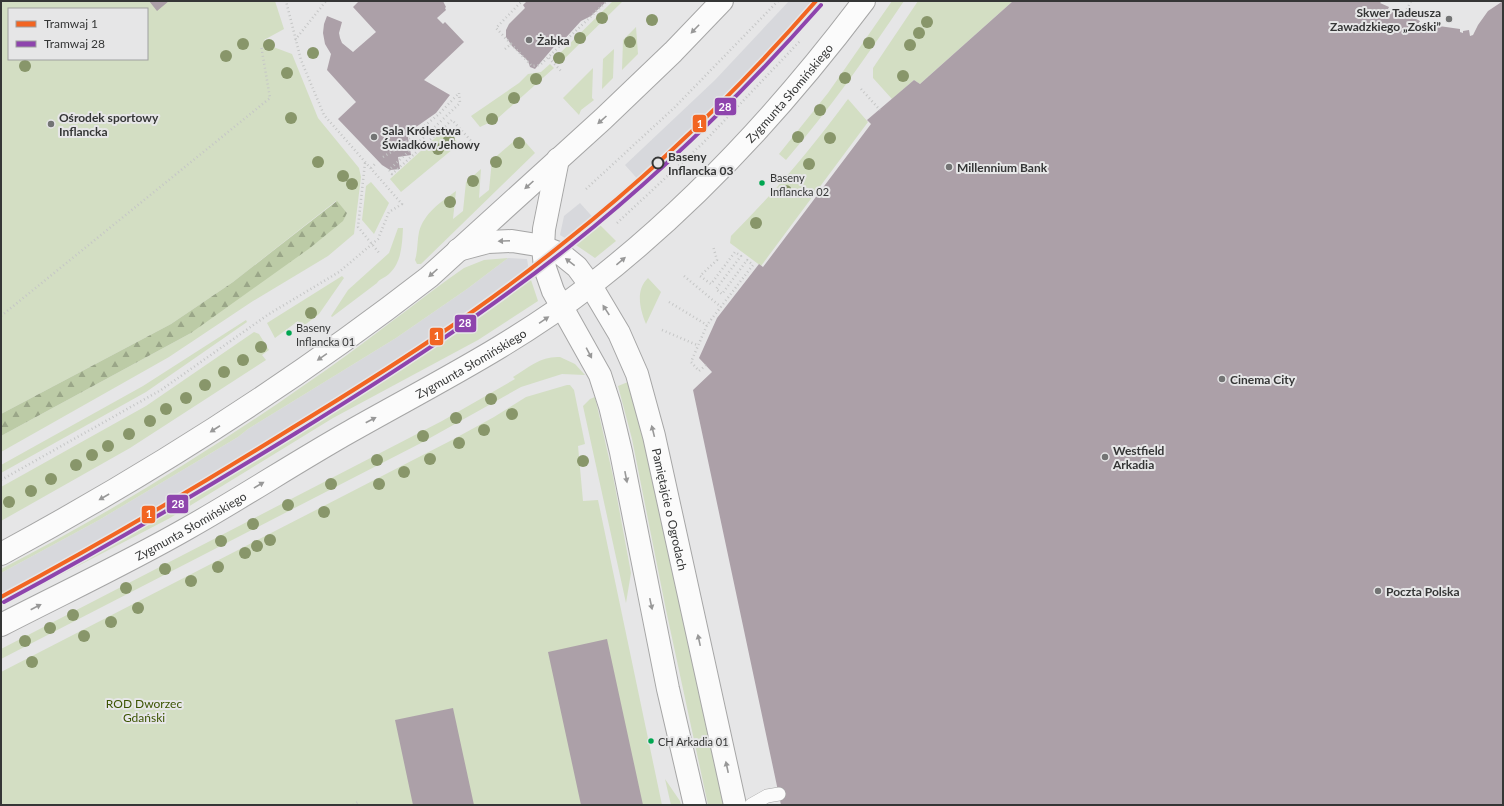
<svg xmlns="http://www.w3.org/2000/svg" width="1504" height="806" font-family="Lato,sans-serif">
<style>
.built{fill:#d7d8dc}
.green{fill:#d3dec3;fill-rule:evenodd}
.forest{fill:url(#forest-firs)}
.building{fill:#aca0a8}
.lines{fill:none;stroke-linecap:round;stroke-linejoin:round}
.service-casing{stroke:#a6a6a6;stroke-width:14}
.minor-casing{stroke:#a6a6a6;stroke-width:24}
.secondary-casing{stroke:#a6a6a6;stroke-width:24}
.path{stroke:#c5c6c6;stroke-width:2.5;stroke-dasharray:1 3;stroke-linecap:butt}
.service{stroke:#fbfbfb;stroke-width:13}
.minor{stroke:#fbfbfb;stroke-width:22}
.secondary{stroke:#fbfbfb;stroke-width:22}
.tram-1-casing{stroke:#e6e6e7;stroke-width:7}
.tram-2-casing{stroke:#e6e6e7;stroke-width:7}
.tram-1{stroke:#f26522;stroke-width:4}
.tram-2{stroke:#8e44ad;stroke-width:4}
.tree{fill:#88966a}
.oneway{fill:#989898}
.poi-dot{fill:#737474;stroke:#e6e6e7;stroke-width:1.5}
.stop-dot{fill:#e6e6e7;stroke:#353636;stroke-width:2}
.bus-dot{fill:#00a651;stroke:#e6e6e7;stroke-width:1.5}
.labels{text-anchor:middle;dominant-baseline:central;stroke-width:4;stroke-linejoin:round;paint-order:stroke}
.bus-label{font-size:11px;fill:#353636;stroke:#e6e6e7;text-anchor:start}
.poi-label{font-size:12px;font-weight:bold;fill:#353636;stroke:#e6e6e7;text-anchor:start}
.street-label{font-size:12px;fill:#353636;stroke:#e6e6e7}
.stop-label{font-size:12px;font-weight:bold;fill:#353636;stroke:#e6e6e7;text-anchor:start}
.park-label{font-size:12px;fill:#3c5403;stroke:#e6e6e7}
.line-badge{stroke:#e6e6e7;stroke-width:1.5}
.badge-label{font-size:11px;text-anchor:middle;font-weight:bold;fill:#fff}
</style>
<defs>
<pattern id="forest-firs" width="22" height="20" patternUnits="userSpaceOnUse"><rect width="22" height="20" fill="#bccba6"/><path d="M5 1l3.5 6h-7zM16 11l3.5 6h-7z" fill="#9aa688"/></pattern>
</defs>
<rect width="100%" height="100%" fill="#e6e6e7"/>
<path class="built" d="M789,1h34l-91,98 -90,85 -17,-19 90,-85z
M580,203l18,20 -25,20 -13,-8 4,-19z
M508,258l19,1 3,18 -89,64 -254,158 -186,104v-30l98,-53 139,-83 10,-8 148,-91 71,-49z"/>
<path class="green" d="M1,1h274l9,28 -20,11 4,5 24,9 26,64 41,50 2,9 -7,57 -26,22 -75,45 -84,56 -168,95v-16l190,-103 156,-120 -11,-12 -103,81 -62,42 -170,90zM9,9h138v50h-138z
M613,1h10l-64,63 -5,-5z
M892,1h12c-37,55 -75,109 -118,159l-7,-6 49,-61z
M918,1h95l-93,83 -6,-4 -22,19 -19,-21v-10z
M636,27l2,27 -16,16 1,-30z
M614,49l-1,29 -11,11 1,-30z
M550,64l4,4 -57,51 -17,8 -9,-11 48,-33 9,-9 13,-2z
M593,68l-1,30 2,2 -13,10 -2,5 -16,-17z
M848,99l20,23 -107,144 -31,-23 1,-7c43,-43 81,-88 117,-137z
M445,129l14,15 -58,48 -11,-13z
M520,136l15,17 -114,111h-4l-2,-4c3,-9 2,-19 4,-28 5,-19 22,-30 37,-41l-3,28 10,-8 3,-29 15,-13 -2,29 10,-8 3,-30z
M371,182l18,21 -15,31 -12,-14 4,-34z
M598,223l18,18 -21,17 -22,-15z
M398,228h5c-1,16 -1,34 -14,46 -4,4 -10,5 -12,9l-45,34 -1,-1 17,-26 41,-37z
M508,258l-41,31 -71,49 -148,91 -10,8 -139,83 -98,53v-4c121,-62 236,-135 346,-214 40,-29 77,-59 117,-87l20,-8z
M342,276l2,2 -25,36 -17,13 -4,-6 -23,17 -8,-15z
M530,277l8,24 -60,39 -145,78 -163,100 -169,88v-3c101,-54 200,-112 298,-172 79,-49 156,-99 231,-154z
M648,278l13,14 -15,32c-6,-14 -11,-34 2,-46z
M246,320l1,2 -101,70 -145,81v-8l142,-79z
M254,332l5,2 10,16 -7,5 4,5 -136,88 -129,73v-34l145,-81z
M560,357l15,7 10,11 -23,-1 -41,13 -100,56 -420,216v-10l441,-228 73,-42 -2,-2c16,-10 28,-21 47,-20z
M628,382l11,38 85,385h-16l-42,-195 -34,-171 -14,-53z
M567,385h3l4,5 11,54 -7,2 5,55 15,-1 64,305h-661v-133l451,-232 42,-23 32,-20z
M595,397l18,79 18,97 -5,30 -43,-197 7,-7z
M665,779l15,22 1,4h-10z"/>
<path class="forest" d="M337,201l10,12 -4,8 -33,27 -119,85 -190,103v-22l170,-90 62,-42z"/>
<path class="building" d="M149,1h20l-12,10z
M359,1h84l3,6 -1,1 1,2 -9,8 6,6 2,-2 19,20 -40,38 26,15 -14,18 -20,14 -1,-2 -8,7 4,23 -13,2 2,12 -10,1 -8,-5 -44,-46 18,-17 -29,-32 4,-16 -6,-10 -2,-11 1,-9 3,-8 15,6 -3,11 1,5 2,5 11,9 23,-20 -23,-25z
M527,1h80l-16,15 -10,5 -21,23 -2,-2 -23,27 -5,-2 -2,-6 -16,-15 -6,-9v-7l3,-6 16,-16 -2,-3z
M1013,1h369l-2,2 9,4 -1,2 3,2 2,-4 27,14 -2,3 3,2 1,-2 6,1 -1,3h4l1,-3 28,4v3l3,1v-2l6,-1 1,6 3,-1 5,-10 10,-14 15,-10v804h-722l-88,-415 19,-18 -13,-14 18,-40 42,-54 4,3 108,-143 -4,-4 47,-40 6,4z
M607,639l36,166h-62l-33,-153z
M453,708l21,97h-61l-18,-85z"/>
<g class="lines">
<g class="service-casing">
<path id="service" d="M751,805l16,-9 12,-2"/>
</g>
<g class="minor-casing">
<g id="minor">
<path d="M558,159l-14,70 -1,18 2,21 8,23 47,84 10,31 11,46 47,237 27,116"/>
<path id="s1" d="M458,250l30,-8 24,-1 25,4 24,9 16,13 14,19 28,47 18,41 17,62 81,369"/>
</g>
</g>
<g class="secondary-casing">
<g id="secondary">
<path d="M1,554c150,-81 293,-172 428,-277l174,-158 70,-67 49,-51"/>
<path id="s2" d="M1,625c62,-32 126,-62 187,-97 55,-31 108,-66 163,-97 83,-47 164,-87 240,-146 104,-81 194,-179 273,-284"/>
</g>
</g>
<path class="path" d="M1405,13l6,-12
M295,40l31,-39
M511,44l21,22 8,-1 67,-64
M505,49l6,-5 -15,-16 26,-27
M549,58l12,13
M861,89l19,21
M459,93l1,10 -71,67 3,4 60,-54 22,24
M383,157l15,-9 41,-34 20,-21
M365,163l-7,64 22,27
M371,168l5,-5
M586,189l88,-81 104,-107
M617,223l86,-80 97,-102
M684,276l37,31
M669,302l38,23
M1,316l269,-218 -9,-53
M662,330l35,15
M706,365l-7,6 -8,-9 16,-37 46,-60 -6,-5 -25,34 -6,-5 25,-33 -6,-4 -24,32 -11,-8 17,-16 -4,-14
M1,480l160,-90 108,-76 70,-42 39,-33 11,-27 13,-8 -78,-89 -23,-55 -15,-59
M353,805l5,-3"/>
<use href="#service" class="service"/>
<use href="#minor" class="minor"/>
<use href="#secondary" class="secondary"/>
<g class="tram-1-casing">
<path id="tram-1" d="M1,597c99,-53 196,-110 291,-169 95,-58 188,-117 274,-187 91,-72 174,-153 250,-240"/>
</g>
<g class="tram-2-casing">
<path id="tram-2" d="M4,602c99,-53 196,-110 292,-169 94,-58 187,-118 274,-187 91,-72 174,-154 251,-241"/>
</g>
<use href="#tram-1" class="tram-1"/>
<use href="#tram-2" class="tram-2"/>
</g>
<g class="tree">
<circle cx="602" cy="18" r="6"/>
<circle cx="652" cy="20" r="6"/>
<circle cx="927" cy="22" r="6"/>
<circle cx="919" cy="33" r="6"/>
<circle cx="580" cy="38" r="6"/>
<circle cx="630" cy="42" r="6"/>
<circle cx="869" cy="43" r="6"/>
<circle cx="243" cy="44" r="6"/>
<circle cx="269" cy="45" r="6"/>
<circle cx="910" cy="45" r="6"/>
<circle cx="313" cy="53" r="6"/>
<circle cx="226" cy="56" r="6"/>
<circle cx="559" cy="58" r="6"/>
<circle cx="25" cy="66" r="6"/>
<circle cx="287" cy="73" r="6"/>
<circle cx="903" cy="76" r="6"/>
<circle cx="845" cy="78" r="6"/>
<circle cx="536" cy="79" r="6"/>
<circle cx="514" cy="98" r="6"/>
<circle cx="820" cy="110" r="6"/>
<circle cx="291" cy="118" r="6"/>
<circle cx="492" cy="119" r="6"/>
<circle cx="798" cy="137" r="6"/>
<circle cx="830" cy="138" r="6"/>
<circle cx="449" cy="140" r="6"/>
<circle cx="519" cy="143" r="6"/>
<circle cx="438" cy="149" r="6"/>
<circle cx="318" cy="162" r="6"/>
<circle cx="496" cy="162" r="6"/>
<circle cx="809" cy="164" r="6"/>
<circle cx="343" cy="176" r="6"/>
<circle cx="473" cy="181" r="6"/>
<circle cx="352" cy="184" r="6"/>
<circle cx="786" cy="191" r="6"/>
<circle cx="450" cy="202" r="6"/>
<circle cx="756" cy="223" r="6"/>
<circle cx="311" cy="313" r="6"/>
<circle cx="261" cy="347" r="6"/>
<circle cx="243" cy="360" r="6"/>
<circle cx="224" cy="372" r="6"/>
<circle cx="205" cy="385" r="6"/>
<circle cx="186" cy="398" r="6"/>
<circle cx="491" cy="399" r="6"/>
<circle cx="166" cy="409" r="6"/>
<circle cx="512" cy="414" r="6"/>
<circle cx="456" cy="418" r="6"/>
<circle cx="150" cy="421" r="6"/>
<circle cx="484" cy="430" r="6"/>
<circle cx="129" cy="434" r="6"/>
<circle cx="423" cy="436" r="6"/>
<circle cx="459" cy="443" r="6"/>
<circle cx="108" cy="446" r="6"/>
<circle cx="92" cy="455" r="6"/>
<circle cx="430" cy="459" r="6"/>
<circle cx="377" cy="460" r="6"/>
<circle cx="583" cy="461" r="6"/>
<circle cx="76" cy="465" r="6"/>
<circle cx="404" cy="472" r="6"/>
<circle cx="51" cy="479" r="6"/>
<circle cx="331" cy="484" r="6"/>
<circle cx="379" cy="484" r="6"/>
<circle cx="31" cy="491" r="6"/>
<circle cx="9" cy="502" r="6"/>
<circle cx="288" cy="505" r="6"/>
<circle cx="324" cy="512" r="6"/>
<circle cx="253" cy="524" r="6"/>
<circle cx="270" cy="540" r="6"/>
<circle cx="221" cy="541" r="6"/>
<circle cx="257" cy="546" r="6"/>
<circle cx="245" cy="553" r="6"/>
<circle cx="218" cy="567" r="6"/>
<circle cx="165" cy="569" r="6"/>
<circle cx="191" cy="581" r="6"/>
<circle cx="126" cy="588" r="6"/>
<circle cx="138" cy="608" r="6"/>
<circle cx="73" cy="615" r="6"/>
<circle cx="111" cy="622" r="6"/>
<circle cx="50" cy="628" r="6"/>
<circle cx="84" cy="636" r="6"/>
<circle cx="25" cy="641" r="6"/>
<circle cx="32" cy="662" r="6"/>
</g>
<defs><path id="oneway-solid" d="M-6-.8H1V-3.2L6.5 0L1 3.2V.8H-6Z"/></defs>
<g class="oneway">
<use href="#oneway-solid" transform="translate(695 29) rotate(134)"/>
<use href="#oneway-solid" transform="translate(602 120) rotate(138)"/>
<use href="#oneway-solid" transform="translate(529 185) rotate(138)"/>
<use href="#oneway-solid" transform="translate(504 241) rotate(178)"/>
<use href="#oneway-solid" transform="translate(621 261) rotate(-40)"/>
<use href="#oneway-solid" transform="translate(570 262) rotate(-142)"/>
<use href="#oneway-solid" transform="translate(433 273) rotate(138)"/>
<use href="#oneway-solid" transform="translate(606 310) rotate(-123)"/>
<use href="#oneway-solid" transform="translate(544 320) rotate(-34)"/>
<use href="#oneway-solid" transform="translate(589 353) rotate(62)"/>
<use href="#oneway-solid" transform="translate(322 357) rotate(145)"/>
<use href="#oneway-solid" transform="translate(371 420) rotate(-28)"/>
<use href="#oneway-solid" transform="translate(215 429) rotate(147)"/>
<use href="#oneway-solid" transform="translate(653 431) rotate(-104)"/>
<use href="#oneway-solid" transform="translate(626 477) rotate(79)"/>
<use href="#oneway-solid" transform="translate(259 485) rotate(-31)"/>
<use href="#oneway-solid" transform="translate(104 497) rotate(150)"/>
<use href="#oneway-solid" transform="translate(651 604) rotate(78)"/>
<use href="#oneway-solid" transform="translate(36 607) rotate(-27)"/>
<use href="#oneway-solid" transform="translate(699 640) rotate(-102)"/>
<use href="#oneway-solid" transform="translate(727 767) rotate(-102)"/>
</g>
<g class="poi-dot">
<circle cx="1449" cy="19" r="4"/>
<circle cx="529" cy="40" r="4"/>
<circle cx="51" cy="124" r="4"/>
<circle cx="374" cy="137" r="4"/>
<circle cx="949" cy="167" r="4"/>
<circle cx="1222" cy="379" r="4"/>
<circle cx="1105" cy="457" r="4"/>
<circle cx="1378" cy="591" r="4"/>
</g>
<circle class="stop-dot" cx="658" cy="163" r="5.5"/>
<g class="bus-dot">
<circle cx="762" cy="183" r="3.5"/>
<circle cx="289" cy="333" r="3.5"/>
<circle cx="651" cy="741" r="3.5"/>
</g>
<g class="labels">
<g class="bus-label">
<text x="770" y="177">Baseny<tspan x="770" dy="14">Inflancka 02</tspan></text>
<text x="296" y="327">Baseny<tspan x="296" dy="14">Inflancka 01</tspan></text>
<text x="658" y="741">CH Arkadia 01</text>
</g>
<g class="poi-label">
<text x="1441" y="12" text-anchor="end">Skwer Tadeusza<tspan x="1441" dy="14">Zawadzkiego „Zośki”</tspan></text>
<text x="537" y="40">Żabka</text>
<text x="59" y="117">Ośrodek sportowy<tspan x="59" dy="14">Inflancka</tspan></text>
<text x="382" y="130">Sala Królestwa<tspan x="382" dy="14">Świadków Jehowy</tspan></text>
<text x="957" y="167">Millennium Bank</text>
<text x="1230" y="379">Cinema City</text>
<text x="1113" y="450">Westfield<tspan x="1113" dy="14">Arkadia</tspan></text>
<text x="1386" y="591">Poczta Polska</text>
</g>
<g class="street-label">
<text stroke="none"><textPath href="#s2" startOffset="958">Zygmunta Słomińskiego</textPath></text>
<text stroke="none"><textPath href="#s2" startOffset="538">Zygmunta Słomińskiego</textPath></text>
<text stroke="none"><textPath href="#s1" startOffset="389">Pamiętajcie o Ogrodach</textPath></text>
<text stroke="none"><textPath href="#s2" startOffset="214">Zygmunta Słomińskiego</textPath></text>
</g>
<g class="stop-label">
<text x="668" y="156">Baseny<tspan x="668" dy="14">Inflancka 03</tspan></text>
</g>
<g class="park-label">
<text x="144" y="703">ROD Dworzec<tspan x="144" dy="14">Gdański</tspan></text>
</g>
</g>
<g class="line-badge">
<rect x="714" y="97" width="23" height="19" rx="4" fill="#8e44ad"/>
<rect x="692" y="114" width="15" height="19" rx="4" fill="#f26522"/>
<rect x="454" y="314" width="23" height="19" rx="4" fill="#8e44ad"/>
<rect x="429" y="327" width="15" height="19" rx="4" fill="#f26522"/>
<rect x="166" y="494" width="23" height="20" rx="4" fill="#8e44ad"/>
<rect x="141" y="505" width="15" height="19" rx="4" fill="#f26522"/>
</g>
<g class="badge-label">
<text x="725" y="111">28</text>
<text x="700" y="128">1</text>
<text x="465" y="327">28</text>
<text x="437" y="340">1</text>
<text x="178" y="508">28</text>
<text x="149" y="518">1</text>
</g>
<rect width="1504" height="806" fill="none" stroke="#353636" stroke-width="4"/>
<rect x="8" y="8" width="140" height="52" fill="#e6e6e7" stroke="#9fa0a0"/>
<rect x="16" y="21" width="20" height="6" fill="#f26522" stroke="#9fa0a0"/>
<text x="44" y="28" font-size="12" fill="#353636">Tramwaj 1</text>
<rect x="16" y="41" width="20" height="6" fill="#8e44ad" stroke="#9fa0a0"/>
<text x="44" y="48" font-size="12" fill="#353636">Tramwaj 28</text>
</svg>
